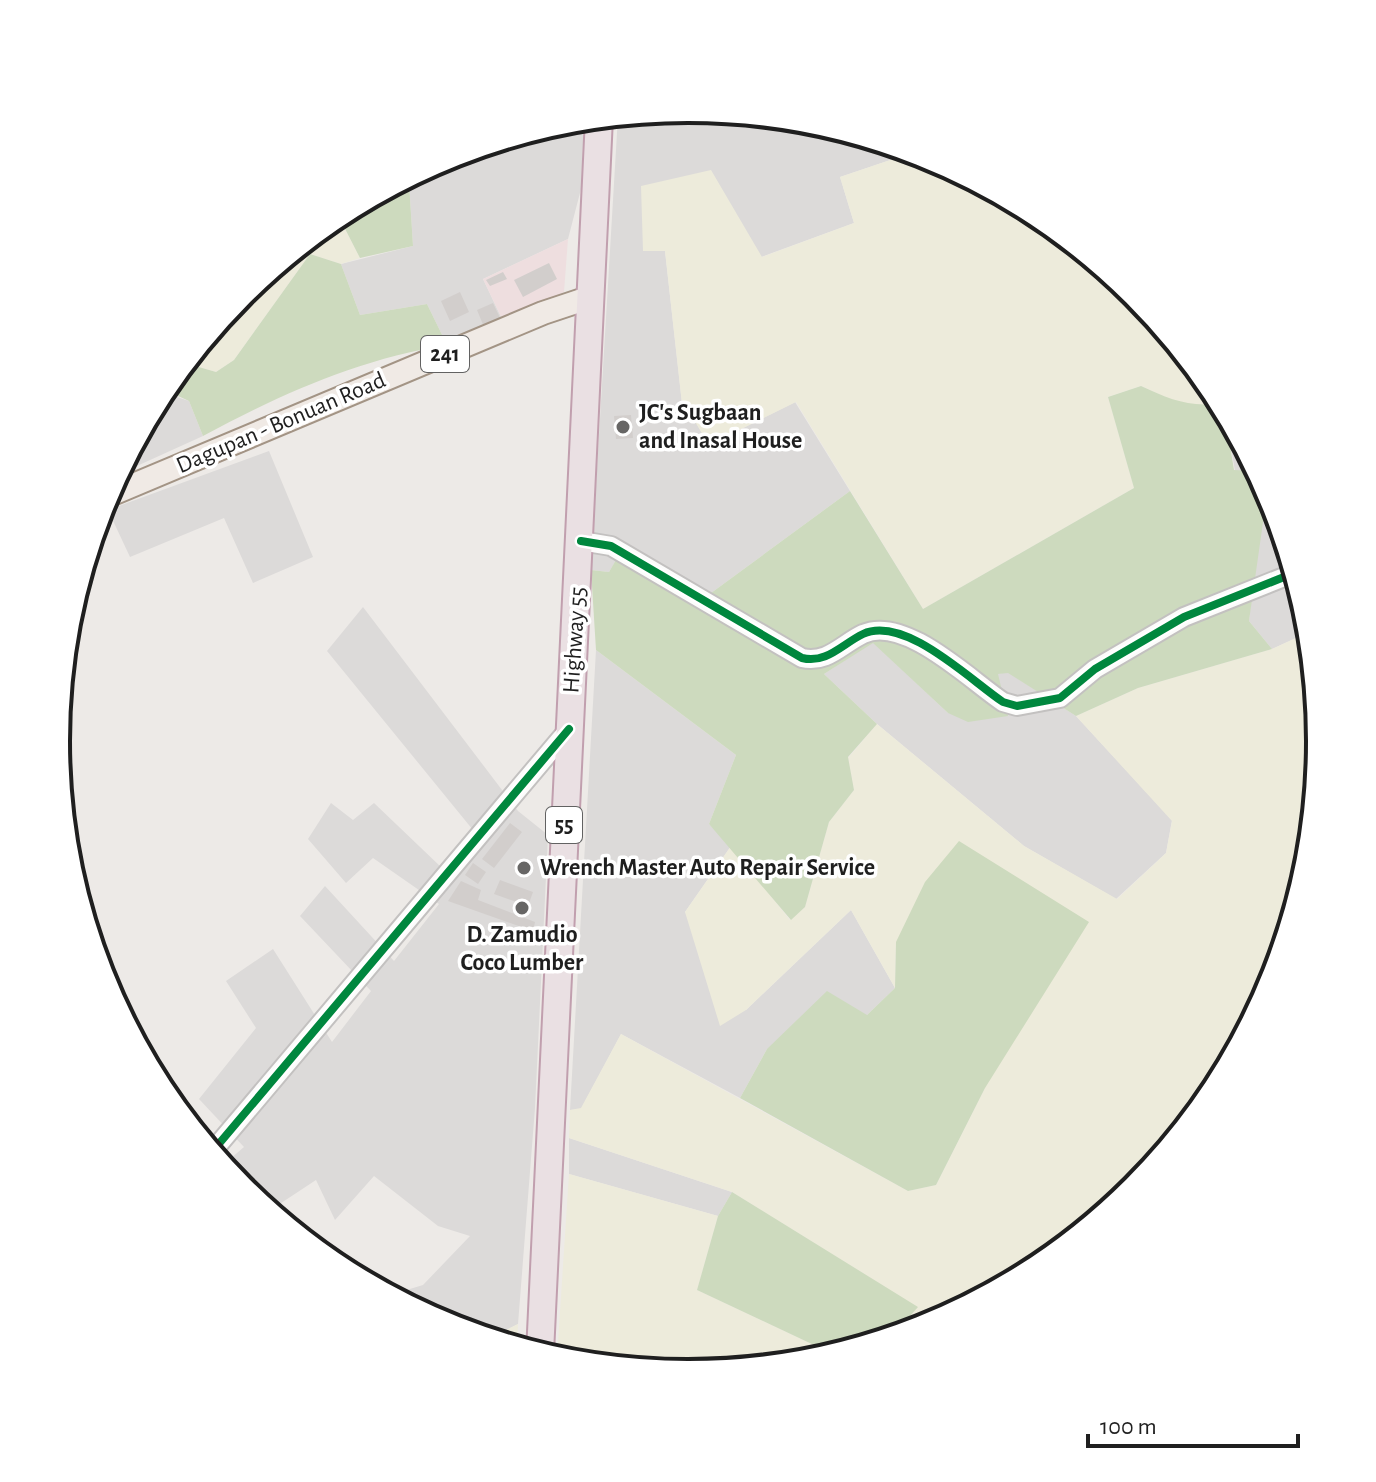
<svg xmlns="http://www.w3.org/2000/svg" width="1376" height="1482" font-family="'Alegreya Sans',sans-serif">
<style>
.residential{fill:#dcdad9}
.commercial{fill:#eededf}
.farmland{fill:#edebdb}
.forest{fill:#cddabe}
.building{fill:#d2cecc}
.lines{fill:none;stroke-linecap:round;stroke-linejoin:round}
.minor-casing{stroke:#c3c1c0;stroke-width:22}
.major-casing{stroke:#a39485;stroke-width:26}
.highway-casing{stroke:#c19fae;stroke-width:30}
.minor{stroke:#fcfcfb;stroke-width:18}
.major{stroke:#f0eae5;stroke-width:22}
.highway{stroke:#eae0e3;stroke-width:26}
.cycleway-casing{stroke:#fff;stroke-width:13}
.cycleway{stroke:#00873e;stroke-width:8}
.poi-dot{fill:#676665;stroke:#fff;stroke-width:3}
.labels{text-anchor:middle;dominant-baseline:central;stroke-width:7;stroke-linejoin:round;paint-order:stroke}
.shield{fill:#fff;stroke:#626262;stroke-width:2}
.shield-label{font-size:22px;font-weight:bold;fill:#1f1f1f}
.poi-label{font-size:24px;font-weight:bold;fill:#1f1f1f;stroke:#fff;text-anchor:start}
.street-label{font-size:24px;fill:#1f1f1f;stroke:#fff}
.rim{fill:none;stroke:#1f1f1f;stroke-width:4}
</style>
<rect width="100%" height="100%" fill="#edeae7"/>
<path class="residential" d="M688,109l124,12 102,31 -74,25 14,46 -93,34 -50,-86 -68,80h22l19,170 10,-2 15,26 86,-43 55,89 -143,105 -83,-49 -15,25 -18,-2 27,-454z
M584,119l-3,70 -13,50 -85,40 20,42 -56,24 -20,-41 -67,11 -19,-51 72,-18 -4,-64 6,-8 32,-17 118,-36z
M162,392l27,9 14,35 -86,39z
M1235,431l37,69 36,118 1,14 -37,17 -23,-28 5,-48 -26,-140z
M269,451l44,106 -60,26 -29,-65 -94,39 -22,-47z
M363,607l155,204 30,24 -13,273 -17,216 -28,14 -44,-13 -56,-30 33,-10 47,-49 -32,-10 -64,-50 -39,44 -19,-40 -47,31 -28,-23 -18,-23 21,-18 -45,-48 57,-71 -30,-47 47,-32 59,93 39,-51 -71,-75 25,-30 69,75 45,-57 -66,-46 -27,25 -38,-44 23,-36 22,17 21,-17 68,65 31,-38 -146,-179z
M873,642l75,71 49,-39 11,-2 68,44 96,104 -6,33 -50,46 -92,-53 -147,-122 -53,-50z
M596,650l140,105 -27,69 22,22 -46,66 61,98 105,-100 44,78 -28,27 -100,34 -27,49 -119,-64 -40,75 -11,1z
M569,1138l163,54 -14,24 -149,-42z"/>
<path class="commercial" d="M568,239l-4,53 -61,29 -20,-42z"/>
<path class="farmland" d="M914,152l16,5 109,59 96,78 86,109 -19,3 -24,-3 -37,-17 -33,11 26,91 -211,121 -127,-207 -87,43 -15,-25 -10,2 -19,-171h-22l-2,-65 70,-16 51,87 92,-34 -14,-46z
M338,215l22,43 -19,6 -31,-10 -76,106 -18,12 -31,-9 56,-69z
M1309,632l11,109 -12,124 -36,118 -59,109 -78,96 -96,79 -110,58 -37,11 25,-29 -185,-115 -163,-54 1,-28 11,-2 40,-74 287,157 28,-6 49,-97 -89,-146 -1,46 -44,-78 -105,100 -26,16 -35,-114 46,-66 59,74 15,-13 24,-85 25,-32 -6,-32 29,-34 147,122 93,53 49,-46 6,-32 -96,-105 62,-28 134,-39z
M569,1174l149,42 -21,74 136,64 -22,7 -123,12 -131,-15z
M518,1324l-1,22 -27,-8z"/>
<path class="forest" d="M415,174l-6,8 4,64 -53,12 -22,-43z
M310,254l31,10 19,51 67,-11 20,41c-88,14 -166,49 -244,91l-14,-35 -26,-12 22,-26 31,9 18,-12z
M1141,386c28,13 49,22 80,17l14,28 -7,2 6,37 22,1 11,23 -18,127 23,28 -134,39 -62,28 -68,-43 -10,1 10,42 -40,6 -20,-9 -75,-70 -49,31 53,50 -29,33 6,33 -25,32 -24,85 -14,13 -82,-96 27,-69 -140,-105 -5,-80 18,2 15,-26 83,50 143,-105 73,118 211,-121 -26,-91z
M959,841l130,81 -104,166 -49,97 -28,6 -168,-93 27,-49 60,-58 40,24 28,-27 1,-46 29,-60z
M732,1192l186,115 -26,29 -59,18 -136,-64 21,-74z"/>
<path class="building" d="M549,263l8,16 -34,18 -9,-17z
M503,272l4,7 -17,7 -4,-6z
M460,292l9,20 -19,9 -9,-20z
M493,303l8,17 -17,7 -7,-17z
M631,415l2,23 -17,1 -2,-23z
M510,823l12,9 -28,36 -12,-9z
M473,863l13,9 -8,12 -13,-9z
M500,880l33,12 -5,14 -34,-12z
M461,881l20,9 -3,10 57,22 -2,9 -85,-30z"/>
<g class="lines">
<g class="minor-casing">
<path id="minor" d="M807,121l2,4
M581,541l30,5 191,112c25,6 40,-14 61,-24 42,-19 107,46 140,68l14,4 43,-8 35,-29 89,-52 110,-44
M212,1152l357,-423"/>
</g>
<g class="major-casing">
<path id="major" d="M105,497l438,-184 48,-16"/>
</g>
<g class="highway-casing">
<path id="highway" d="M540,1353l59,-1235"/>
</g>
<use href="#minor" class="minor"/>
<use href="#major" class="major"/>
<use href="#highway" class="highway"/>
<g class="cycleway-casing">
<path id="cycleway" d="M581,541l30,5 191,112c25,6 40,-14 61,-24 42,-19 107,46 140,68l14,4 43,-8 35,-29 89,-52 110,-44
M212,1152l357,-423"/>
</g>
<use href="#cycleway" class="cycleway"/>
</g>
<g class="poi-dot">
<circle cx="623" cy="427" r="8"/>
<circle cx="524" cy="868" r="8"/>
<circle cx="522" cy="908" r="8"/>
</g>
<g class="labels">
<g class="shield">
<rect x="421" y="336" width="48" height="36" rx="6"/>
<rect x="546" y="807" width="36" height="36" rx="6"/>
</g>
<g class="shield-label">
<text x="445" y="354">241</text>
<text x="564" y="825">55</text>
</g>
<g class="poi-label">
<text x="639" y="413">JC's Sugbaan<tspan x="639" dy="28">and Inasal House</tspan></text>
<text x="540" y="868">Wrench Master Auto Repair Service</text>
<text x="522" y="935" text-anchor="middle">D. Zamudio<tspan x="522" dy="28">Coco Lumber</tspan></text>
</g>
<g class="street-label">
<text transform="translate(281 423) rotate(-23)">Dagupan - Bonuan Road</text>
<text transform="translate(575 640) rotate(-86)">Highway 55</text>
</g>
</g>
<path d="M0 0H1376V1482H0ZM70 741a618 618 0 1 1 1236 0a618 618 0 1 1-1236 0Z" fill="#fff" fill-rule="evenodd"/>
<path class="rim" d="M70 741a618 618 0 1 1 1236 0a618 618 0 1 1-1236 0Z"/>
<path d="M1088 1434v12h210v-12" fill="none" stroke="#1f1f1f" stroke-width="4"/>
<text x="1100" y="1434" font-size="24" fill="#1f1f1f" stroke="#ffffff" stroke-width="6" paint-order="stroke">100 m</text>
</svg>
